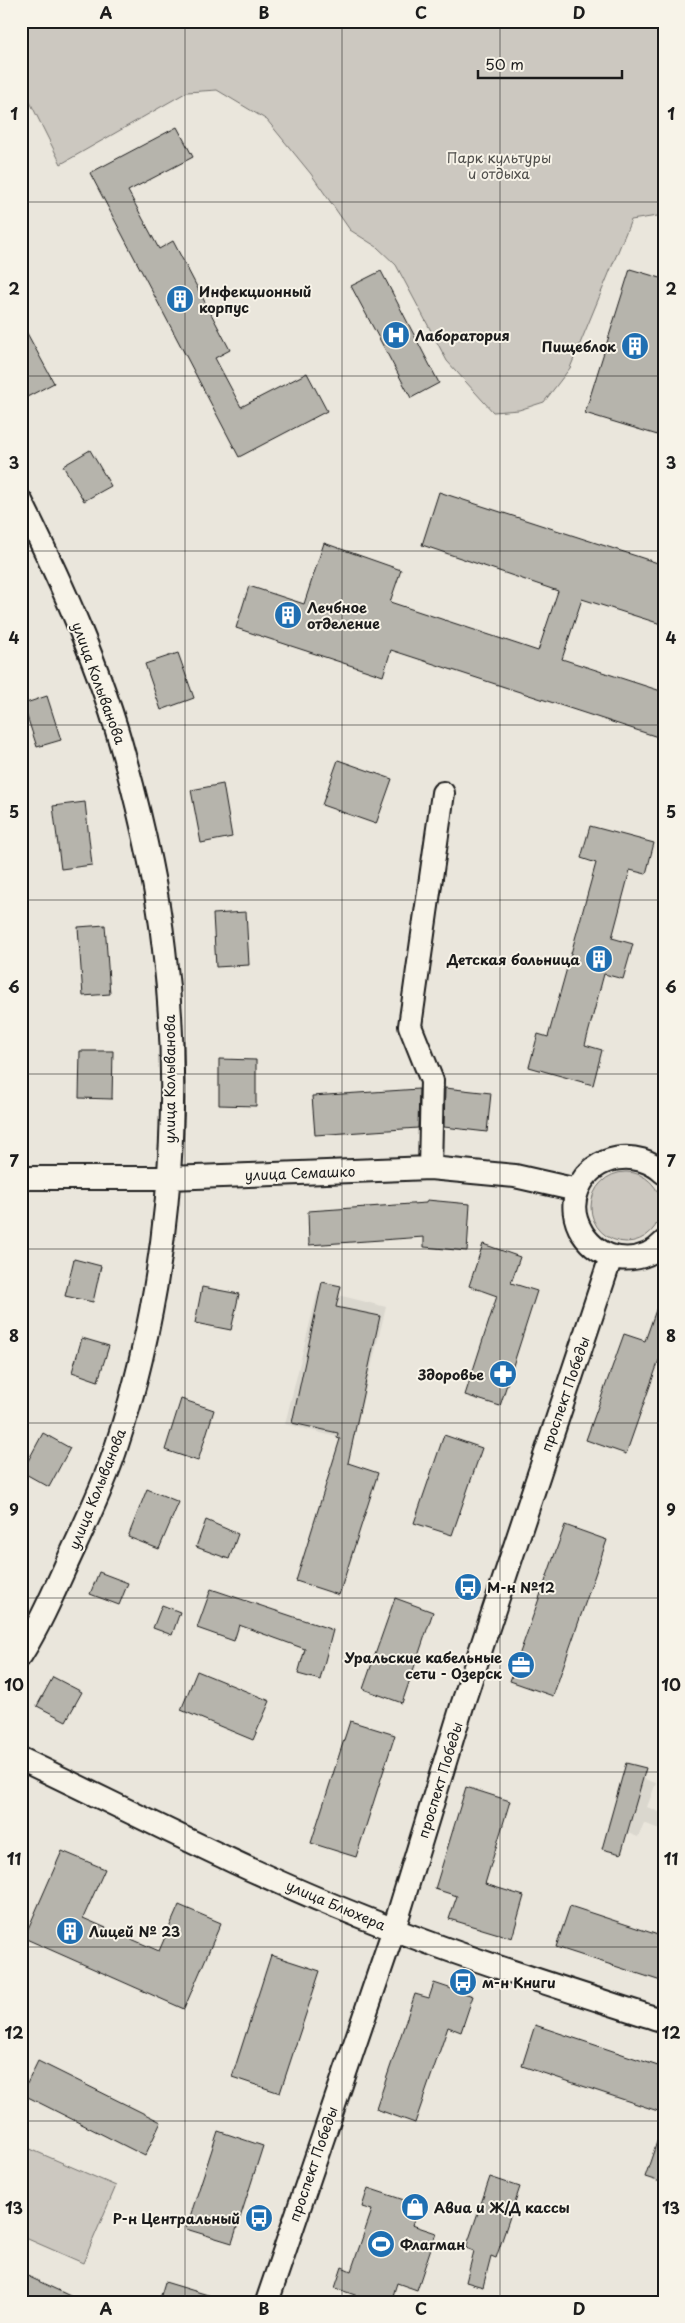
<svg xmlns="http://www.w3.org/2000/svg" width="685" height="2323" font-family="'Playpen Sans',sans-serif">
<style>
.built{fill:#dad7ce}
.green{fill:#ccc8c0;stroke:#74726e}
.building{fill:#b6b4ac;stroke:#1c1c1c}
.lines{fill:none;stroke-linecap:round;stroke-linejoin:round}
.minor-casing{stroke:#1c1c1c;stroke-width:26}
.minor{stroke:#f7f3e8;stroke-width:22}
.grid{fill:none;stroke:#1c1c1c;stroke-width:1;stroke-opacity:0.55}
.labels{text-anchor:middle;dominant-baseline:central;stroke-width:4;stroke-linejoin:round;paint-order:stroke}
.park-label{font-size:14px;fill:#51504d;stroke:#f7f3e8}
.poi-label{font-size:14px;font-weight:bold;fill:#1c1c1c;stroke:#f7f3e8;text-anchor:start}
.street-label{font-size:14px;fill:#1c1c1c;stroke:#f7f3e8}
.neatline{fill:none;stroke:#1c1c1c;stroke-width:2}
.grid-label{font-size:16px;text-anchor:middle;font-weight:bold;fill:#1c1c1c}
</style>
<rect width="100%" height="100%" fill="#eae6dc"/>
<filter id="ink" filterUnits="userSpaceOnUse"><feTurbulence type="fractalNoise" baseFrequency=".02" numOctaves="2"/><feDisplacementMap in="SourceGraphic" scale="10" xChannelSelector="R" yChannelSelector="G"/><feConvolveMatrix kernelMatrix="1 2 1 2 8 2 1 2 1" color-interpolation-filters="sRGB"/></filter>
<g filter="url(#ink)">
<path class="built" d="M318,1290l68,17 -33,134 -68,-17z
M627,1773l29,10 -9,24 17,7v17l-20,-8 -6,14 -31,-12z"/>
<path class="green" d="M21,21h643v194l-33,5 -61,148 -26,34 -25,8 -26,2 -46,-51 -51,-96 -19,-18 -27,-17 -39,-56 -44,-54 -50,-30 -30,2 -126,72 -40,-80z
M591 1207a35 35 0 1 1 70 0a35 35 0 1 1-70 0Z
M21,2145l95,41 -33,77 -62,-27z"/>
<path class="building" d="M177,127l16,30 -65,34 31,58 14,-8 57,109 -15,8 26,49 66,-34 20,38 -88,46 -149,-284z
M630,269l34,10v158l-79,-24z
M381,271l58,112 -28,15 -60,-112z
M21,322l33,61 -27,14 -6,-12z
M90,450l21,36 -27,15 -21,-35z
M439,492l225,73v60l-82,-26 -20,60 102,33v47l-273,-89 -8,26 -147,-48 13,-42 55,18 20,-61 77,27 -11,32 148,49 20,-60 -136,-46z
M178,653l16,45 -33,12 -16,-46z
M47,696l14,44 -24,7 -14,-43z
M338,760l54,19 -16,45 -54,-19z
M223,784l9,53 -31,6 -10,-53z
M85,802l7,63 -31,4 -8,-63z
M590,826l64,17 -8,31 -16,-4 -18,68 21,6 -10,35 -19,-5 -19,71 17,5 -9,35 -64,-18 9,-33 10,3 48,-174 -15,-5z
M246,912l3,53 -33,2 -3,-53z
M105,925l5,69 -27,2 -5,-69z
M80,1051h33l-1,48 -33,-1z
M219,1059l37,1v46l-37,-1z
M445,1088l46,5 -4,39 -43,-5z
M419,1089l-1,39 -103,7 -3,-39z
M427,1200l43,4 -3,47 -43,-4v-10l-115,8 -1,-34 118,-8z
M483,1244l37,13 -9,26 26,8 -37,115 -35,-11 32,-99 -28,-10z
M74,1259l27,7 -8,36 -28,-6z
M322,1282l19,4 -5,21 44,9 -32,147 30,10 -39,122 -43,-14 44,-142 -3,-1 1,-5 -46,-10z
M202,1287l37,7 -8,36 -36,-7z
M662,1293l2,1v68l-5,-2 -33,94 -40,-14 38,-106 21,7z
M82,1338l27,8 -11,35 -26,-9z
M181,1399l33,11 -16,51 -33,-11z
M43,1433l27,15 -21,39 -27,-15z
M444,1435l38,13 -30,87 -38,-12z
M147,1489l32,13 -20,47 -31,-12z
M206,1520l32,14 -9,25 -33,-12z
M565,1525l42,15 -54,156 -43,-15z
M99,1572l29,11 -9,22 -29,-11z
M211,1589l122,41 -13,50 -22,-6 7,-25 -66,-24 -5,16 -37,-13z
M395,1598l38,14 -31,91 -39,-14z
M162,1605l18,7 -8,23 -19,-7z
M197,1671l73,30 -17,39 -72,-30z
M53,1677l29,15 -16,29 -29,-15z
M350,1721l45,14 -39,122 -45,-14z
M626,1763l20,5 -25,86 -19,-5z
M466,1787l44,14 -25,83 39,12 -12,42 -63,-19 8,-23 -22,-7z
M62,1851l43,18 -22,49 76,33 20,-46 42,18 -37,86 -160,-71z
M570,1906l94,31v45l-108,-35z
M271,1955l49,16 -40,122 -48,-16z
M434,1983l39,13 -12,36 -13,-5 -33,96 -39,-14 39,-115 14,4z
M535,2025l129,43v45l-142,-47z
M38,2061l123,61 -16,34 -123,-62z
M661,2130h3v53l-19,-6z
M218,2131l45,15 -31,97 -46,-14z
M490,2177l30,10 -24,71 -5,-2 -8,31 -17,-5 8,-31 -8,-3z
M368,2188l51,17 -7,20 24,8 -19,57 -20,-7 -6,19h-16l-40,-14 7,-21 9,4 21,-61 -10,-3z
M21,2273l62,29h-62z
M165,2282l53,16v4h-59z"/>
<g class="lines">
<g class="minor-casing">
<path id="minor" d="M21,501c41,83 80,168 104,258 17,62 32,126 39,190 20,164 3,345 -49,502 -13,39 -31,75 -48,112 -14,31 -28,63 -46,92
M430,1168l2,-87 -22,-55 33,-233
M664,1173c-26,-25 -71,-19 -86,16 -13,30 11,65 41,69 17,2 33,-3 45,-16
M21,1178h148l261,-10 85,8 62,14
M21,1759c115,55 228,114 346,160 97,39 198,70 297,102
M267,2302l127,-373 68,-223 149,-449"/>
</g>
<use href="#minor" class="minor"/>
</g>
</g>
<path class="grid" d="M185,21v2281M342,21v2281M500,21v2281M21,202h643M21,376h643M21,551h643M21,725h643M21,900h643M21,1074h643M21,1249h643M21,1423h643M21,1598h643M21,1772h643M21,1947h643M21,2121h643"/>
<defs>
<g id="building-disc" transform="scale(1.4375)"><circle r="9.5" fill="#1f6fb2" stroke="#f7f3e8"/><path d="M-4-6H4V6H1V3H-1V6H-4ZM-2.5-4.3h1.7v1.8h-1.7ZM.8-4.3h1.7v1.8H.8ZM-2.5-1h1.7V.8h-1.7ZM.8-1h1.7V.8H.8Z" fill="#fff"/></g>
<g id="hospital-disc" transform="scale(1.4375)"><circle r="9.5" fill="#1f6fb2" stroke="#f7f3e8"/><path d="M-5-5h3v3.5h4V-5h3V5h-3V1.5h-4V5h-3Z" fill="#fff"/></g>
<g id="pharmacy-disc" transform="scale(1.4375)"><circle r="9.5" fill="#1f6fb2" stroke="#f7f3e8"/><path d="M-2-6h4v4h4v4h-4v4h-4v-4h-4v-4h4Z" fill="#fff"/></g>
<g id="bus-disc" transform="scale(1.4375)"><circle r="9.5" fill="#1f6fb2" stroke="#f7f3e8"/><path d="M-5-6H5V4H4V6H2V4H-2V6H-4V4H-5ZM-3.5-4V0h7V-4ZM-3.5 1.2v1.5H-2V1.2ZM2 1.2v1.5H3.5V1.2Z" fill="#fff"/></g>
<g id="office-disc" transform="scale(1.4375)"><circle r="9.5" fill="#1f6fb2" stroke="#f7f3e8"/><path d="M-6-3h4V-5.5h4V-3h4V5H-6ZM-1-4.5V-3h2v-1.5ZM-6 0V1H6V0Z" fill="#fff"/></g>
<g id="shop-disc" transform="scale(1.4375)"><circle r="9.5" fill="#1f6fb2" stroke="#f7f3e8"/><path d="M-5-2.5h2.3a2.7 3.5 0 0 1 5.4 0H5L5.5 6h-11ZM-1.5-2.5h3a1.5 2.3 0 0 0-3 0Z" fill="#fff"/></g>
<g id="stadium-disc" transform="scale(1.4375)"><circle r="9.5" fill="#1f6fb2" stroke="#f7f3e8"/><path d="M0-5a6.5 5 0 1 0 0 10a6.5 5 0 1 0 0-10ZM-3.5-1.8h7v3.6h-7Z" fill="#fff"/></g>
</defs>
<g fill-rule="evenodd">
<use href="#building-disc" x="180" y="299"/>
<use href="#hospital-disc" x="396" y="335"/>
<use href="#building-disc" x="635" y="346"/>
<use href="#building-disc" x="288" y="615"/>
<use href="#building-disc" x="599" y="959"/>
<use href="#pharmacy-disc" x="503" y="1374"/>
<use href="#bus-disc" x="468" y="1587"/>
<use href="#office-disc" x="521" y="1665"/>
<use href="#building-disc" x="70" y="1931"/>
<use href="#bus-disc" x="463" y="1982"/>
<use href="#shop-disc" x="415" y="2207"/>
<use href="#bus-disc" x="259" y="2218"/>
<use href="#stadium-disc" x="381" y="2244"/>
</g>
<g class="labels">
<g class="park-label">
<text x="499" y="157">Парк культуры<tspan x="499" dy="16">и отдыха</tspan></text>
</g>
<g class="poi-label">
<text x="199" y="291">Инфекционный<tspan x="199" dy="16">корпус</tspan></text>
<text x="415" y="335">Лаборатория</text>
<text x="616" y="346" text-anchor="end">Пищеблок</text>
<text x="307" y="607">Лечбное<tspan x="307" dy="16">отделение</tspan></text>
<text x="580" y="959" text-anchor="end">Детская больница</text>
<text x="484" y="1374" text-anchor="end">Здоровье</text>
<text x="487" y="1587">М-н №12</text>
<text x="502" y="1657" text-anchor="end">Уральские кабельные<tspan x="502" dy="16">сети - Озерск</tspan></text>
<text x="89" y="1931">Лицей № 23</text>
<text x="482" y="1982">м-н Книги</text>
<text x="434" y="2207">Авиа и Ж/Д кассы</text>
<text x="240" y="2218" text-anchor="end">Р-н Центральный</text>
<text x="400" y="2244">Флагман</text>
</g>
<g class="street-label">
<text transform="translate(99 683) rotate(70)">улица Колыванова</text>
<text transform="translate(169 1079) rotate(-90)">улица Колыванова</text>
<text transform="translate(300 1173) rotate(-2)">улица Семашко</text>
<text transform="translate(565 1394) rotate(-71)">проспект Победы</text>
<text transform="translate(97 1489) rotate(-68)">улица Колыванова</text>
<text transform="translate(440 1780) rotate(-73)">проспект Победы</text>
<text transform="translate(336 1905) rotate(23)">улица Блюхера</text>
<text transform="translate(313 2164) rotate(-71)">проспект Победы</text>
</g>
</g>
<rect width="685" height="2323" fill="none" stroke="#f7f3e8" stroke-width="55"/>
<path d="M478 70v8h144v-8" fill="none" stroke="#1c1c1c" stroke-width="2.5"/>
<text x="485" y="70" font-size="15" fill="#1c1c1c" stroke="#f7f3e8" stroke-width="4" paint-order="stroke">50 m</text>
<rect x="28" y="28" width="630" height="2268" class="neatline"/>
<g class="grid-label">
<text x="106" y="19">A</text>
<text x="264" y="19">B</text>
<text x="421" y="19">C</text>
<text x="579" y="19">D</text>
<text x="14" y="120">1</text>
<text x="671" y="120">1</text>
<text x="14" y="295">2</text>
<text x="671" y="295">2</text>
<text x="14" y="469">3</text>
<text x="671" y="469">3</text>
<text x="14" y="644">4</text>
<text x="671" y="644">4</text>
<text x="14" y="818">5</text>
<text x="671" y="818">5</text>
<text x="14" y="993">6</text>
<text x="671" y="993">6</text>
<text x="14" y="1167">7</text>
<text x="671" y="1167">7</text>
<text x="14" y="1342">8</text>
<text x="671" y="1342">8</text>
<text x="14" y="1516">9</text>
<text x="671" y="1516">9</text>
<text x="14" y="1691">10</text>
<text x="671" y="1691">10</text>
<text x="14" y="1865">11</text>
<text x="671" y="1865">11</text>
<text x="14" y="2039">12</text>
<text x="671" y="2039">12</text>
<text x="14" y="2214">13</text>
<text x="671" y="2214">13</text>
<text x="106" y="2315">A</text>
<text x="264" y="2315">B</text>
<text x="421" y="2315">C</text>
<text x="579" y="2315">D</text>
</g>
</svg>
